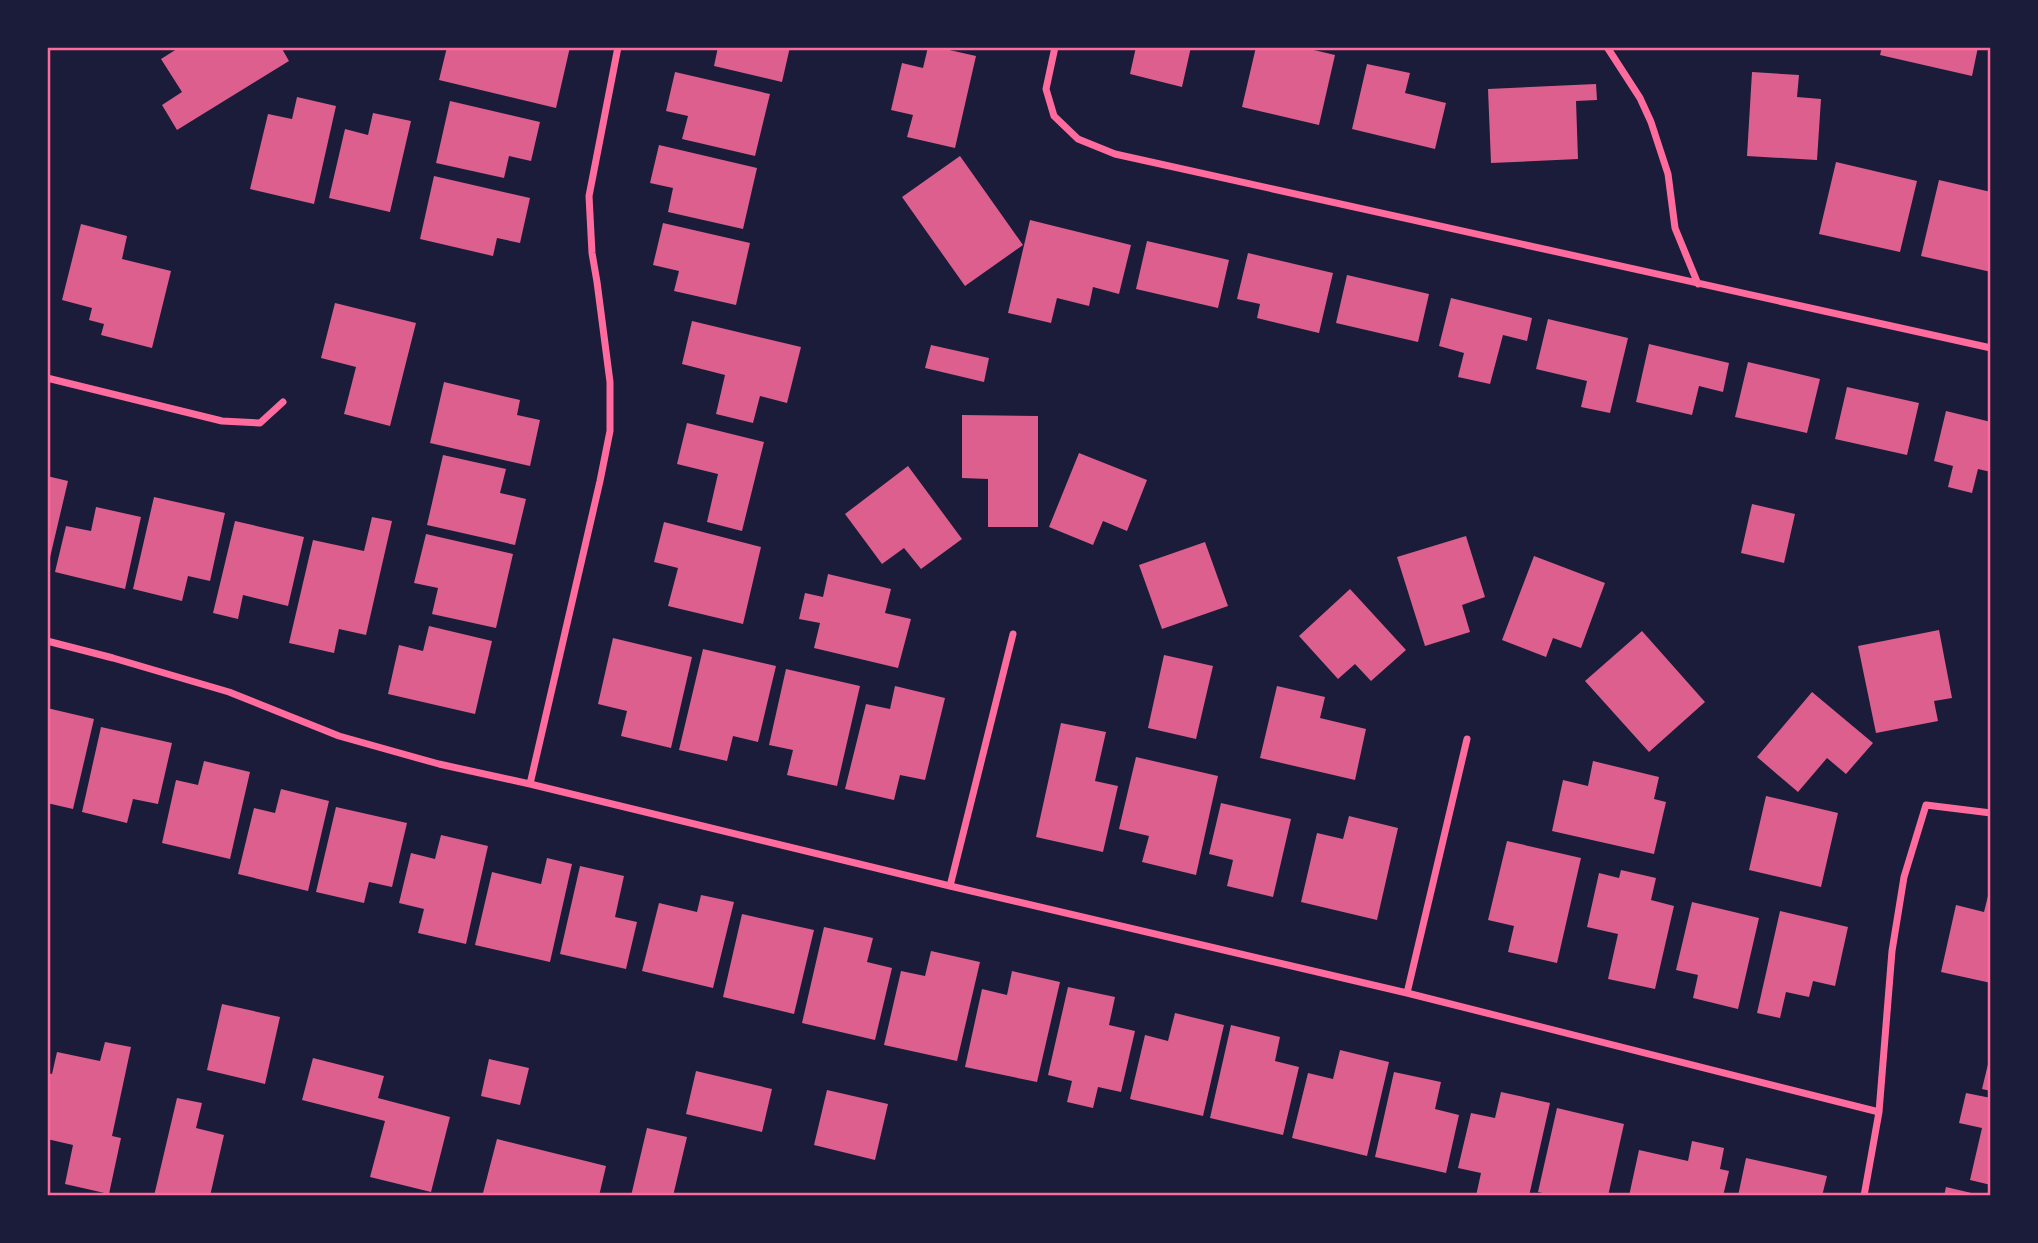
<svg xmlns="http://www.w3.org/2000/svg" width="2038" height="1243" font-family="'Work Sans',sans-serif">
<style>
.building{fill:#dd5f8e}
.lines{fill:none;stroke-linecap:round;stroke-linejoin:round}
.minor{stroke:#ff6b9d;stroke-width:7}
.neatline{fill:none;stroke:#ff6b9d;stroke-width:2.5}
</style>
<rect width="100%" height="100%" fill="#1b1b3a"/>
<path class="building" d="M180,47h101l8,14 -112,69 -15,-25 20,-13 -21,-33z
M447,47h123l-14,61 -117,-28z
M718,47h72l-8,35 -68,-16z
M928,47h8l40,9 -21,92 -48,-11 6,-22 -22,-5 11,-47 21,5z
M1136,47h55l-9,40 -52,-13z
M1256,47h45l34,8 -16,70 -77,-18z
M1882,47h96l-6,29 -92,-21z
M1367,64l43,9 -5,20 41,10 -11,46 -83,-20z
M675,72l95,22 -15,62 -73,-17 6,-23 -22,-5z
M1752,72l47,3 -2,22 24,2 -4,61 -70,-4z
M1596,84l1,16 -21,1 2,58 -87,4 -3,-74z
M297,97l39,9 -22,98 -64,-15 18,-75 24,5z
M450,101l90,21 -9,39 -22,-5 -5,22 -68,-15z
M373,113l38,8 -21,91 -61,-14 16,-69 23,6z
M659,145l98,23 -14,61 -75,-17 5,-24 -23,-5z
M960,156l63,89 -58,41 -63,-89z
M1836,162l81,19 -17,71 -81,-18z
M434,176l96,22 -10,45 -23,-5 -4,18 -73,-17z
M1939,180l52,12v80l-70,-16z
M1030,220l101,25 -12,49 -26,-7 -4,19 -32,-8 -6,25 -43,-10z
M663,223l87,20 -14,62 -62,-14 5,-20 -26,-6z
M81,224l46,12 -5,23 49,12 -19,77 -51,-13 3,-11 -15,-4 3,-12 -30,-8z
M1147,241l82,19 -11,48 -82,-19z
M1248,253l85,20 -14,60 -62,-15 3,-14 -23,-5z
M1347,275l82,19 -11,48 -82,-19z
M1451,298l81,20 -5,23 -24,-6 -13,49 -32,-7 6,-24 -25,-7z
M335,303l81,20 -26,103 -46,-12 12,-47 -35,-9z
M1548,319l80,19 -18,75 -29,-6 6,-26 -51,-12z
M692,321l109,26 -14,56 -27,-7 -7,27 -37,-9 9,-39 -43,-11z
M1649,344l80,19 -6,29 -24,-6 -7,29 -56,-13z
M931,345l58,13 -5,24 -59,-14z
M1748,362l72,17 -13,54 -72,-16z
M444,382l76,18 -3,15 23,5 -10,46 -100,-23z
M1847,387l72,16 -12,52 -72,-16z
M1946,411l45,11v50l-13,-3 -6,24 -24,-6 5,-21 -19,-5z
M962,415l76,1v111h-50v-48l-26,-1z
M687,423l77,19 -22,89 -35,-9 11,-48 -41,-10z
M1079,453l68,27 -20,51 -24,-10 -10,24 -44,-18z
M443,455l63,14 -6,24 26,6 -11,46 -88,-20z
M908,466l54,73 -41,30 -17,-21 -22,16 -37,-50z
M47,476l21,5 -20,85h-1z
M154,497l71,16 -15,68 -22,-5 -6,25 -49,-12z
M1752,504l43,10 -11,49 -43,-10z
M96,507l45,10 -16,72 -70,-17 11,-46 25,5z
M372,517l20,4 -26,114 -27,-6 -5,24 -45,-10 24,-103 51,11z
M235,521l69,16 -16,69 -45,-11 -5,24 -25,-6z
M664,522l97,25 -18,77 -75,-18 10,-38 -24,-6z
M426,534l87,20 -17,74 -64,-14 6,-26 -24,-5z
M1466,536l19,61 -23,8 8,27 -45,14 -28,-89z
M1205,542l23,64 -66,23 -23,-64z
M1534,556l71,27 -24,65 -28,-10 -7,19 -44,-17z
M828,574l63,15 -6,24 26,6 -13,49 -84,-20 6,-25 -21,-4 6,-26 18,4z
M1350,589l56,61 -35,31 -16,-17 -17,15 -39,-43z
M429,626l63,15 -17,73 -87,-20 11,-49 24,6z
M1939,630l13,68 -18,3 4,20 -62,12 -18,-87z
M1642,631l63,71 -56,50 -64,-71z
M613,638l79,19 -21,91 -50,-12 6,-25 -29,-7z
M703,649l73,17 -18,76 -25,-6 -6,25 -48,-11z
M1164,655l49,11 -17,73 -48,-11z
M786,669l74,17 -23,100 -50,-11 6,-25 -24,-5z
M895,686l50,12 -20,82 -25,-5 -6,25 -49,-11 21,-85 24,5z
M1277,686l48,11 -5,21 46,11 -11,51 -95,-22z
M1812,692l61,51 -27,31 -19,-16 -29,34 -41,-35z
M47,708l47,11 -21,90 -26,-6z
M1061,723l45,9 -11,49 23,5 -15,66 -67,-15z
M101,727l71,16 -14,61 -25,-5 -6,24 -45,-11z
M1136,757l82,19 -22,99 -54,-13 7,-26 -30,-7z
M204,761l46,11 -20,87 -68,-16 14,-63 22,5z
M1593,761l66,16 -5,22 12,3 -12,52 -102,-23 11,-51 25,6z
M281,789l48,12 -21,90 -70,-17 16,-66 21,5z
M1766,796l72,17 -17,74 -72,-17z
M1221,803l70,16 -18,78 -46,-11 6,-26 -24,-6z
M336,807l71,16 -15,64 -23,-5 -5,21 -48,-11z
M1349,816l49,12 -21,92 -76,-18 16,-69 26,6z
M441,835l47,11 -22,98 -48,-11 6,-24 -25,-6 12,-50 24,6z
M1507,841l74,17 -24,105 -49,-11 6,-26 -26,-6z
M547,858l25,6 -22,98 -75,-17 17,-73 49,12z
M580,866l44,10 -9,41 22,5 -11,47 -66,-15z
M1621,870l35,8 -5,22 23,6 -19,83 -47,-10 10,-45 -31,-7 12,-54 20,5z
M1990,888l1,95 -50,-11 15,-67 28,7z
M701,895l33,7 -21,86 -71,-17 17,-68 38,9z
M1692,902l67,16 -21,91 -45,-11 5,-23 -22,-5z
M1780,911l68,16 -13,59 -22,-5 -4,16 -23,-5 -6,26 -23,-5z
M742,914l72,16 -20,84 -71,-17z
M824,927l49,11 -6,24 25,6 -17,72 -73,-17z
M931,951l49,11 -23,99 -73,-16 17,-74 24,5z
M1012,971l48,11 -23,100 -72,-15 17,-78 25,6z
M1068,987l47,10 -6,28 26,6 -14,61 -23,-5 -5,21 -26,-6 5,-21 -24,-6z
M222,1004l58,13 -15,67 -58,-14z
M1175,1013l49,12 -21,91 -73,-17 15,-64 23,6z
M1231,1025l49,12 -5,24 24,6 -16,68 -73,-17z
M105,1042l26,5 -19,89 9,2 -12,56 -44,-10 8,-39 -26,-6v-66l5,1 5,-22 43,9z
M1340,1050l49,12 -22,94 -75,-18 16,-65 25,6z
M1990,1056h1v35l-9,-2z
M313,1058l71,18 -6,22 72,19 -19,75 -61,-15 15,-56 -83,-21z
M489,1059l40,9 -9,37 -39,-9z
M696,1071l76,18 -10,43 -76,-18z
M1394,1072l47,10 -6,27 24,6 -13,58 -71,-16z
M827,1090l61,14 -13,56 -61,-15z
M1501,1092l49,11 -21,93h-53l5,-23 -23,-5 13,-55 24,5z
M1966,1093l25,5v87l-21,-5 12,-52 -23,-5z
M177,1098l25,5 -6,25 28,7 -14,61h-56z
M1557,1108l67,16 -16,72h-52l-18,-4z
M647,1128l40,9 -14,59h-42z
M497,1139l109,27 -7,30h-107l-9,-3z
M1692,1141l32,7 -4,21 9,2 -6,25h-94l10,-46 49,11z
M1746,1158l81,18 -5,20h-84z
M1946,1187l34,8 -1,1h-35z"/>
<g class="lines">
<path class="minor" d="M1055,47l-9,42 8,27 24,23 37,15 876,194
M1607,47l33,51 11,24 17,52 7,54 23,56
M47,378l175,43 38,2 23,-21
M47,641l66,17 116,34 110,44 100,28 91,20 420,102 457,107 472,119
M530,784l70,-303 10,-50v-49l-13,-100 -5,-29 -3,-57 29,-149
M950,886l63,-252
M1407,993l60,-254
M1864,1196l15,-84 13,-161 12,-74 22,-72 65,8"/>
</g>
<rect width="2038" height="1243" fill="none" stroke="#1b1b3a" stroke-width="98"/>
<rect x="49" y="49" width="1940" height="1145" class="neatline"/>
</svg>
